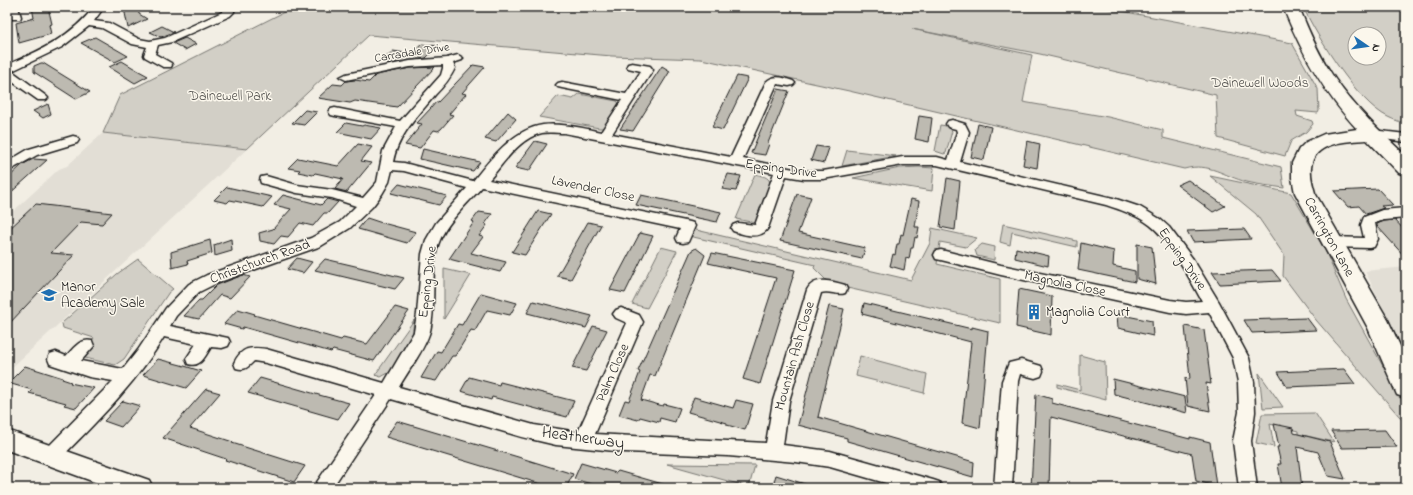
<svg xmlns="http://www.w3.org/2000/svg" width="1413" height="495" font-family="'Indie Flower',sans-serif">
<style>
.built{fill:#e2ded5}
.green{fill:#d2cfc6;stroke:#777671;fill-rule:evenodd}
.building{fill:#bdbab1;stroke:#1c1c1c}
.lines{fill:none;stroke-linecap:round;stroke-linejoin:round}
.minor-casing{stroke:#1c1c1c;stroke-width:3}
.tertiary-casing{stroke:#1c1c1c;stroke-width:3}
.primary-casing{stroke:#1c1c1c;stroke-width:3}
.minor{fill:#fbf7ec;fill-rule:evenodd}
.tertiary{fill:#fbf7ec;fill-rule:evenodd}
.primary{fill:#fbf7ec;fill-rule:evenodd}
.labels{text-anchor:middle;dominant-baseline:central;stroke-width:3;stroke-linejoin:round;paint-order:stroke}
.far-street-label{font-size:12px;fill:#1c1c1c;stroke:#fbf7ec}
.park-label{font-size:14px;fill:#53524f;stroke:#fbf7ec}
.street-label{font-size:14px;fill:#1c1c1c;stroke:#fbf7ec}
.poi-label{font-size:14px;fill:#1c1c1c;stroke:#fbf7ec;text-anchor:start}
.near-street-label{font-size:17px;fill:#1c1c1c;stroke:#fbf7ec}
</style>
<rect width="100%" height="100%" fill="#f2eee4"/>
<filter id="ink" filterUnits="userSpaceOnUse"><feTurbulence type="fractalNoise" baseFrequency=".025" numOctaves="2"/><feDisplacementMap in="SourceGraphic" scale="8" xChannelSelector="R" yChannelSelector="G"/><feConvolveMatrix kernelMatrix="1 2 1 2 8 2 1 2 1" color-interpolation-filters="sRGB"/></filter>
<g filter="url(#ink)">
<path class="built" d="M103,133l144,16 -240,223v-155l52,-48 8,-3z
M1406,267v88l-41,-84z"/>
<path class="green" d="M294,7h805l193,36 26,46 1,22 -1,2 -22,-2 1,5 15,5 1,3 -7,8 -15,9 -6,15 -67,-18 -2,-43 -176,-41 -128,-25 120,26 -9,47 85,15 55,13v8l118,29 3,21c-12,-2 -25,-3 -37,-6 -24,-6 -37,-20 -63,-13l-335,-78 -148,-32 -89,-3 -243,-21 -122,114 -144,-16 17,-38z
M1303,7h103v116c-6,-1 -12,-3 -18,-6 -31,-15 -70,-79 -85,-110zM1355,34h24v24h-24z
M579,94l38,7 3,4 -17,23h-4l-60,-11 19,-21 15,3z
M940,125l7,1 5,5 -6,22 -2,1 -9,-3z
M847,150l49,6 -54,10z
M919,167l15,1 -2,23 -79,-13 47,-10z
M755,174c6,2 14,2 15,9l-13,34 3,1 -4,5 -20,-4z
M1210,176l81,17 34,57 21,49 60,109v16l-90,-104 -33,-44 1,-21 -28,-41z
M1003,224l74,17v6l-65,-15 -2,13 -10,-3z
M932,228l45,10 -11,9 -26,-5 -3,22 63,15v44l-170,-39 -16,-16 1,-3 -126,-29 3,-7 219,51 19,-37z
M982,244l13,3 -1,13 -17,-4 -2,-6z
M661,247l16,4 -30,57 -15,-4z
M138,259l35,30 -4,3 -45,67 -9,6 -34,-8 13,-19 -31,-10 -1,-5 55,-49z
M444,269l27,6 -27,44z
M414,320l-2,18 -22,34 -9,5 -6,-2z
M1080,355l25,7 1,38 -49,-13v-3l23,6z
M860,356l67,18 -3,19 -68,-17z
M1259,373l24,34 -20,1z
M1315,413l19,29 -36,-8v-3l-28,-7 4,23 -18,-4 6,-29z
M667,464l88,1 -6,22z"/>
<path class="building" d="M32,7h16l4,17 -3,1 2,9 -32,9 -3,-20 18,-5z
M130,7h8l1,7 8,5 -19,9 -4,-20z
M162,26l12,6 -13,5 -11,-5z
M95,37l33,19 -13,6 -34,-19z
M185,38l11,6 -11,6 -12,-7z
M422,44l16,2 -12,12 -38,6 2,-2 -7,-2 10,-9 18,3z
M122,61l15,9 11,6 -13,7 -26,-16z
M41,63h2l47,29 -14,7 -42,-27v-6z
M473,65l12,2 -23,26 4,1 -17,20 4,1 -12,14 -3,2 -4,-1 -14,18 -15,-3 17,-21 -5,-1 14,-15 5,-6h2z
M662,66l8,5 -37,60 -13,-2z
M435,67l-38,40 -42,-6 -5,2 -32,-5 15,-14 9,1 4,-4 9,-1 14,2 7,-7 34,-7z
M737,76l11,2 -25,52 -11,-3z
M778,89l11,2 -21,52 1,1 -4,11 -14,-2z
M48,104l3,10 -8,4 -10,-7z
M305,110l12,2 -13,13 -12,-2z
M508,112l8,7 -20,23 -11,-3z
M919,116l13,2 -3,24 -14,-3z
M346,123l16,3 2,-1 17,3 -10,11 -34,-7z
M978,124l13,3 -7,33 -13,-3z
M535,141l12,3 -18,27 -14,-3z
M1027,141l13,3 -3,24 -14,-3z
M358,144l14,3 -11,14 10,2 -24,29 -12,-3 8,-10 -28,-6 -2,2 -15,-3 2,-2 -12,-2 10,-10 40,8z
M816,146l13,2 -5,15 -13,-3z
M423,149l57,13 -7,9 -53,-12z
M33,159l14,1 -40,36v-17l15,-14z
M728,174l13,2 -5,15 -14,-2z
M947,178l13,3 -5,49 -15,-3z
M1188,180l37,26 -12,6 -36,-27z
M399,184l48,12 -8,9 -48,-12z
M227,187l45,10 -9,10 -33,-7 -3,3 -13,-3z
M1378,189l15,16 -12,1 3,2 -18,6 -7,-8 -11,1 -14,-16z
M797,194l14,3 -13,36 67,15 -3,11 -82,-18z
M283,195l38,10 6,-6 11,3 -10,11h-4l-11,13 -13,-3 -12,14 -7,-1 -7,8 -14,-3 -1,-8 14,-4 18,-20 -17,-4z
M641,195l80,17 -4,10 -81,-17z
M911,199l8,2 -4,26h4l-2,11 -2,-1 -2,11h-2l-2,11 -3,-1 -2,12 -14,-4 3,-12 2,1 2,-11h2l2,-10 2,1z
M36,204l76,9 -10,11 -21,-2 -30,31 23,2 -67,71v-95z
M538,211l13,3 -26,41 -13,-3z
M479,212l13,2 -7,10 2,1 -8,11 4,1 -12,16 35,9 -6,10 -51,-13 25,-37 -2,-1z
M367,218l12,4 37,10 -9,11 -49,-14z
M1395,220l11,12v26l-29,-32v-2l7,-3z
M588,222l13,3 -30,54 -14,-3z
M1244,229l7,10 -58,3 -6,-11z
M640,233l13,3 -28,57 -15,-3z
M231,239l1,12 -17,5 -1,-11z
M210,240l2,13 -25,8 1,3 -16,4 -1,-16z
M1081,243l33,8 -1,15 22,5v11l-57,-12z
M1137,244l15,3 4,37 -19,-5z
M696,248l9,7 -50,121 -5,-1 -9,25 22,6 1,-2 16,4 -5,14 -15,-4 -1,4 -19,-5 -2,3 -19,-5 6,-15 4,1 11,-29 -2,-1 53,-120z
M1016,248l33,8 -1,10 -33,-8z
M712,253l83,17 -35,114 -17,-5 33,-101 -68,-15z
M297,258l15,4 -9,11 -16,-4z
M325,259l26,6 53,13 -9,11 -80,-19z
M1272,270l9,11 -61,3 -8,-12z
M243,275l7,2 -20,21 -10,-3 -21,24 -15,-3 15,-16h3l15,-15z
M1019,289l33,7 -1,39 -35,-8z
M481,293l36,10 -7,12 -23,-5 -12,21 -4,-1 -16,26h-3l-16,25 -15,-3 16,-27 4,1 17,-28 4,1z
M533,301l59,15 -6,12 -59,-15z
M864,303l108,26v-2l16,4 -8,97 -18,-5 9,-81 -109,-28z
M829,306l15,3 -26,108 156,45 -1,15 -126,-36v-3l-49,-13z
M395,307l14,4 -35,50 -41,-11 -2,2 -88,-25 -1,2 -18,-5 14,-15 17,5 -1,1 87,25 2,-2 24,6z
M1117,314l35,7 1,15 -35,-8z
M1307,318l9,12 -64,3 -8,-13z
M593,326l14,4 -21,41 -14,-3z
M1185,326l19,4 7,54 -5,-1 4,28 -22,-5 -3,-28 5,1z
M158,359l23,6 20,6 -15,17 -43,-13z
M25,366l38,12 -1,1 9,3 -1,1 24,5 -18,20 -12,-3 2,-2 -37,-10 3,-3 -24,-7z
M1344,369l11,15 -68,3 -9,-15z
M469,377l30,8 1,-3 74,19 -7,16 -75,-20 -1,3 -30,-9z
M260,378l59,17 30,8 -11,16 -90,-26z
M1113,379l72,18 2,16 -73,-19z
M206,389l14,4 -30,35 43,14 -1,1 73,23 -11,16 -69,-22 1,-1 -63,-21z
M1036,394l16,5v4l138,36v-2l20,5 6,44 -20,-5 -4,-27 -141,-37 -2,71h-18z
M694,397l39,11 3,-8 17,4 -8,26 -18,-5v-2l-39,-11z
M123,401l17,5 -19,21 -17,-6z
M397,421l121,36 55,17 -7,14h-12l-168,-51z
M1274,424l19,4 1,5 36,9 15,37 -17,-3 -10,-24 -21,-5 5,41h-20l-4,-24h3l-4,-17h2z
M1385,430l12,17 -55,1 -11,-17z
M581,463l35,10 2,-2 48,14 -1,3h-60l-31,-9z
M776,475l32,10 -1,3h-35z"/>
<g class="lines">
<g class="minor-casing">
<path id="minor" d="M10,7h8l3,10 -1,2h-8z
M94,7h10l-10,14 15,2 30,16 11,2 15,-3 57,-26 2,-5h10v5l-4,4 -58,26 -14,3 -3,9 16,9 1,2 -1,2h-8l-18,-10 -1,-2 3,-8 -15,-3 -30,-16 -13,-2 -27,21 -50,24 34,25 2,2 -2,2h-8l-31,-22v-13c33,-14 65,-29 87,-58z
M458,55l5,3 -1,2 -9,3 2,5c-5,11 -12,19 -20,27 -17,21 -37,40 -42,67l11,1 69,18c17,-22 41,-52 70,-56 19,-2 39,3 58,7l21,-32 -60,-12 -4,-1 -2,-2 2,-2 4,-1 64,12 15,-23 -13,-3 -1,-2 1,-2 4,-1 18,3 3,4 -41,64 119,23 35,-75c8,-8 18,-4 27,-1l2,2 -2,2 -4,1 -12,-2 -34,75 61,12h19l80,-14h34l11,3 9,-28 -1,-3 -8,-2 -2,-3 2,-3 4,-1 13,4 4,8 -9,30 153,36 27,9 20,12 9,8 24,32 26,43 30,56 5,24 1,30 -4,29 6,47h-18l-6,-47 6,-29 -1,-30 -5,-24 -24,-46 -23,2 -16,-2 -169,-37 -60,-15 -5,-1 -2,-4 2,-4 5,-1 60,15 169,35 16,2 16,-1c-13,-23 -31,-60 -52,-76 -13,-10 -29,-15 -44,-20l-169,-40h-34l-80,14h-19l-18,-3 -18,52c-7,12 -24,7 -35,3l-2,-3 2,-3 5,-2 17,2 19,-52 -210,-40c-7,0 -15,-1 -22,0 -23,5 -38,30 -53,47l201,42 3,1 2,3 -7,16 -5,1 -5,-1 -2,-4 4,-9 -198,-42c-13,15 -34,34 -42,53 -11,25 -3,63 -10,91 -5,18 -22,40 -31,56l135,38 44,7 49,-109 -11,-5 -3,-4 3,-4 5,-2 18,7 4,7 -48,112 171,9 7,-42 34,-111c7,-14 25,-9 38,-5l2,4 -2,4c-8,3 -16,-3 -24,0l-32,108 -6,44 47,6 103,29 6,2 3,6h-39l-73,-21 -34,-5 -68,-6 -103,-4 -69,-7 -34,-8 -131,-38 -59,89h-19l63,-93 -110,-32 -12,-2c-6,6 -9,10 -18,7l-2,-5c8,-16 16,-16 32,-14l118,34 30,-51 3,-18 5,-60 4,-14 10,-17 31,-35 -63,-17 -12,-1 -3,12 -7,12 -10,13 -22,21 -29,18 -104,37 -18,9 -23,24 -6,10 58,12 2,4 -2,4 -6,2 -11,-1c-6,9 -10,21 -23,17l-2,-5 10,-15 -32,-7c-30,49 -68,85 -108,126l-6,2 -6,-2 -3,-6 3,-6 69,-70 -24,-4 -39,-13 -2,-5 2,-5 6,-2 10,4c8,-8 14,-18 26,-15l2,5 -13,15 42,8 15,-19 28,-42 23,-24 18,-9 104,-37 29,-16 16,-16 -24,-8 -35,-5 -36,-10 -1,-3 1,-3 5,-1 31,9 35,5 31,8 14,-16 6,-31 13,-24 -61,-11 -4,-1 -2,-3 2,-3 4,-1 65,13 41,-46 2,-7v-3l-33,2 -64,13 -6,-3 6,-3 64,-13 37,-3z
M1372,130l34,4v8l-38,-5 -2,-3 2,-3z
M73,136l4,1 2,3 -2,3 -40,12 -30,17v-10l22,-13z
M1406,208v10l-22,2 -9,3 3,16 -4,8 -5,1 -37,-1 -5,-1 -2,-4 2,-4 5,-1 32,1 -3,-13 3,-8 18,-7z
M1021,360l20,6 2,5 -2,5 -6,2 -15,-4 -2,7 -6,107h-18l8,-107 7,-18z"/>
</g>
<g class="tertiary-casing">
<path id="tertiary" d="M7,430l142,50 4,8h-42l-104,-38z"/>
</g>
<g class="primary-casing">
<path id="primary" d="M1283,7h16c10,25 21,50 36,72 20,29 46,53 71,77v19l-7,-2 -32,-33c-20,1 -54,2 -56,28 -1,9 2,17 4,25l73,127 18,39v39l-9,-3 -29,-67 -73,-135 -3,-15v-15l7,-14 7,-7 18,-8 33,-5c-33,-36 -56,-77 -74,-122z"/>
</g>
<use href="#minor" class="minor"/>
<use href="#tertiary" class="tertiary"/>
<use href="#primary" class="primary"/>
</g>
</g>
<defs>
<g id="school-bare" transform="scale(1.2)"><path d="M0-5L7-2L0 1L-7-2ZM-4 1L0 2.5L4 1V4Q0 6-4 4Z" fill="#1f6fb2" stroke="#fbf7ec" stroke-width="2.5" paint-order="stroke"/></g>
<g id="building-bare" transform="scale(1.2)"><path d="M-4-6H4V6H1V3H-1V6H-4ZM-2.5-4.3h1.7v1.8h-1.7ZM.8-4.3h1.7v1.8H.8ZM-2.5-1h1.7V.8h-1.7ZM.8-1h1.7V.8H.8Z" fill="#1f6fb2" stroke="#fbf7ec" stroke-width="2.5" paint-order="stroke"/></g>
</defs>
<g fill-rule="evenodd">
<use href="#school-bare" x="49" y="295"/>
<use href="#building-bare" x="1034" y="312"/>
</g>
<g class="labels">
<g class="far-street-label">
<text transform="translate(412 53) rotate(-9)">Carradale Drive</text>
</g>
<g class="park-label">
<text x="1260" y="83">Dainewell Woods</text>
<text x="230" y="96">Dainewell Park</text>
</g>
<g class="street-label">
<text transform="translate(781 169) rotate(8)">Epping Drive</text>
<text transform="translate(593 189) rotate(12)">Lavender Close</text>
<text transform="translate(1329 237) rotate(61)">Carrington Lane</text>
<text transform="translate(1182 259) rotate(55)">Epping Drive</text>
<text transform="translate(260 262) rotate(-20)">Christchurch Road</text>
<text transform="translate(428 282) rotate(-83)">Epping Drive</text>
<text transform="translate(1065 284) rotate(12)">Magnolia Close</text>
<text transform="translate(795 356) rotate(-74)">Mountain Ash Close</text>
<text transform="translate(613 373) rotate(-66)">Palm Close</text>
</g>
<g class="poi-label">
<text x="61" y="287">Manor<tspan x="61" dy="16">Academy Sale</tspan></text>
<text x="1046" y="312">Magnolia Court</text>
</g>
<g class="near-street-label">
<text transform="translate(583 438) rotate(8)">Heatherway</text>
</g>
</g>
<rect width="1413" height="495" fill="none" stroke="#fbf7ec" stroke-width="24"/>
<rect x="12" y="12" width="1389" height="471" fill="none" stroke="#1c1c1c" stroke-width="1.5" filter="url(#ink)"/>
<g transform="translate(1367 46) rotate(103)"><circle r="19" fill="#fbf7ec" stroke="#a29f99"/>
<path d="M0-3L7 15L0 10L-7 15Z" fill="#1f6fb2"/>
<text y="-6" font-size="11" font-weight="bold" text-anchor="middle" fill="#1c1c1c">N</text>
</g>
</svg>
